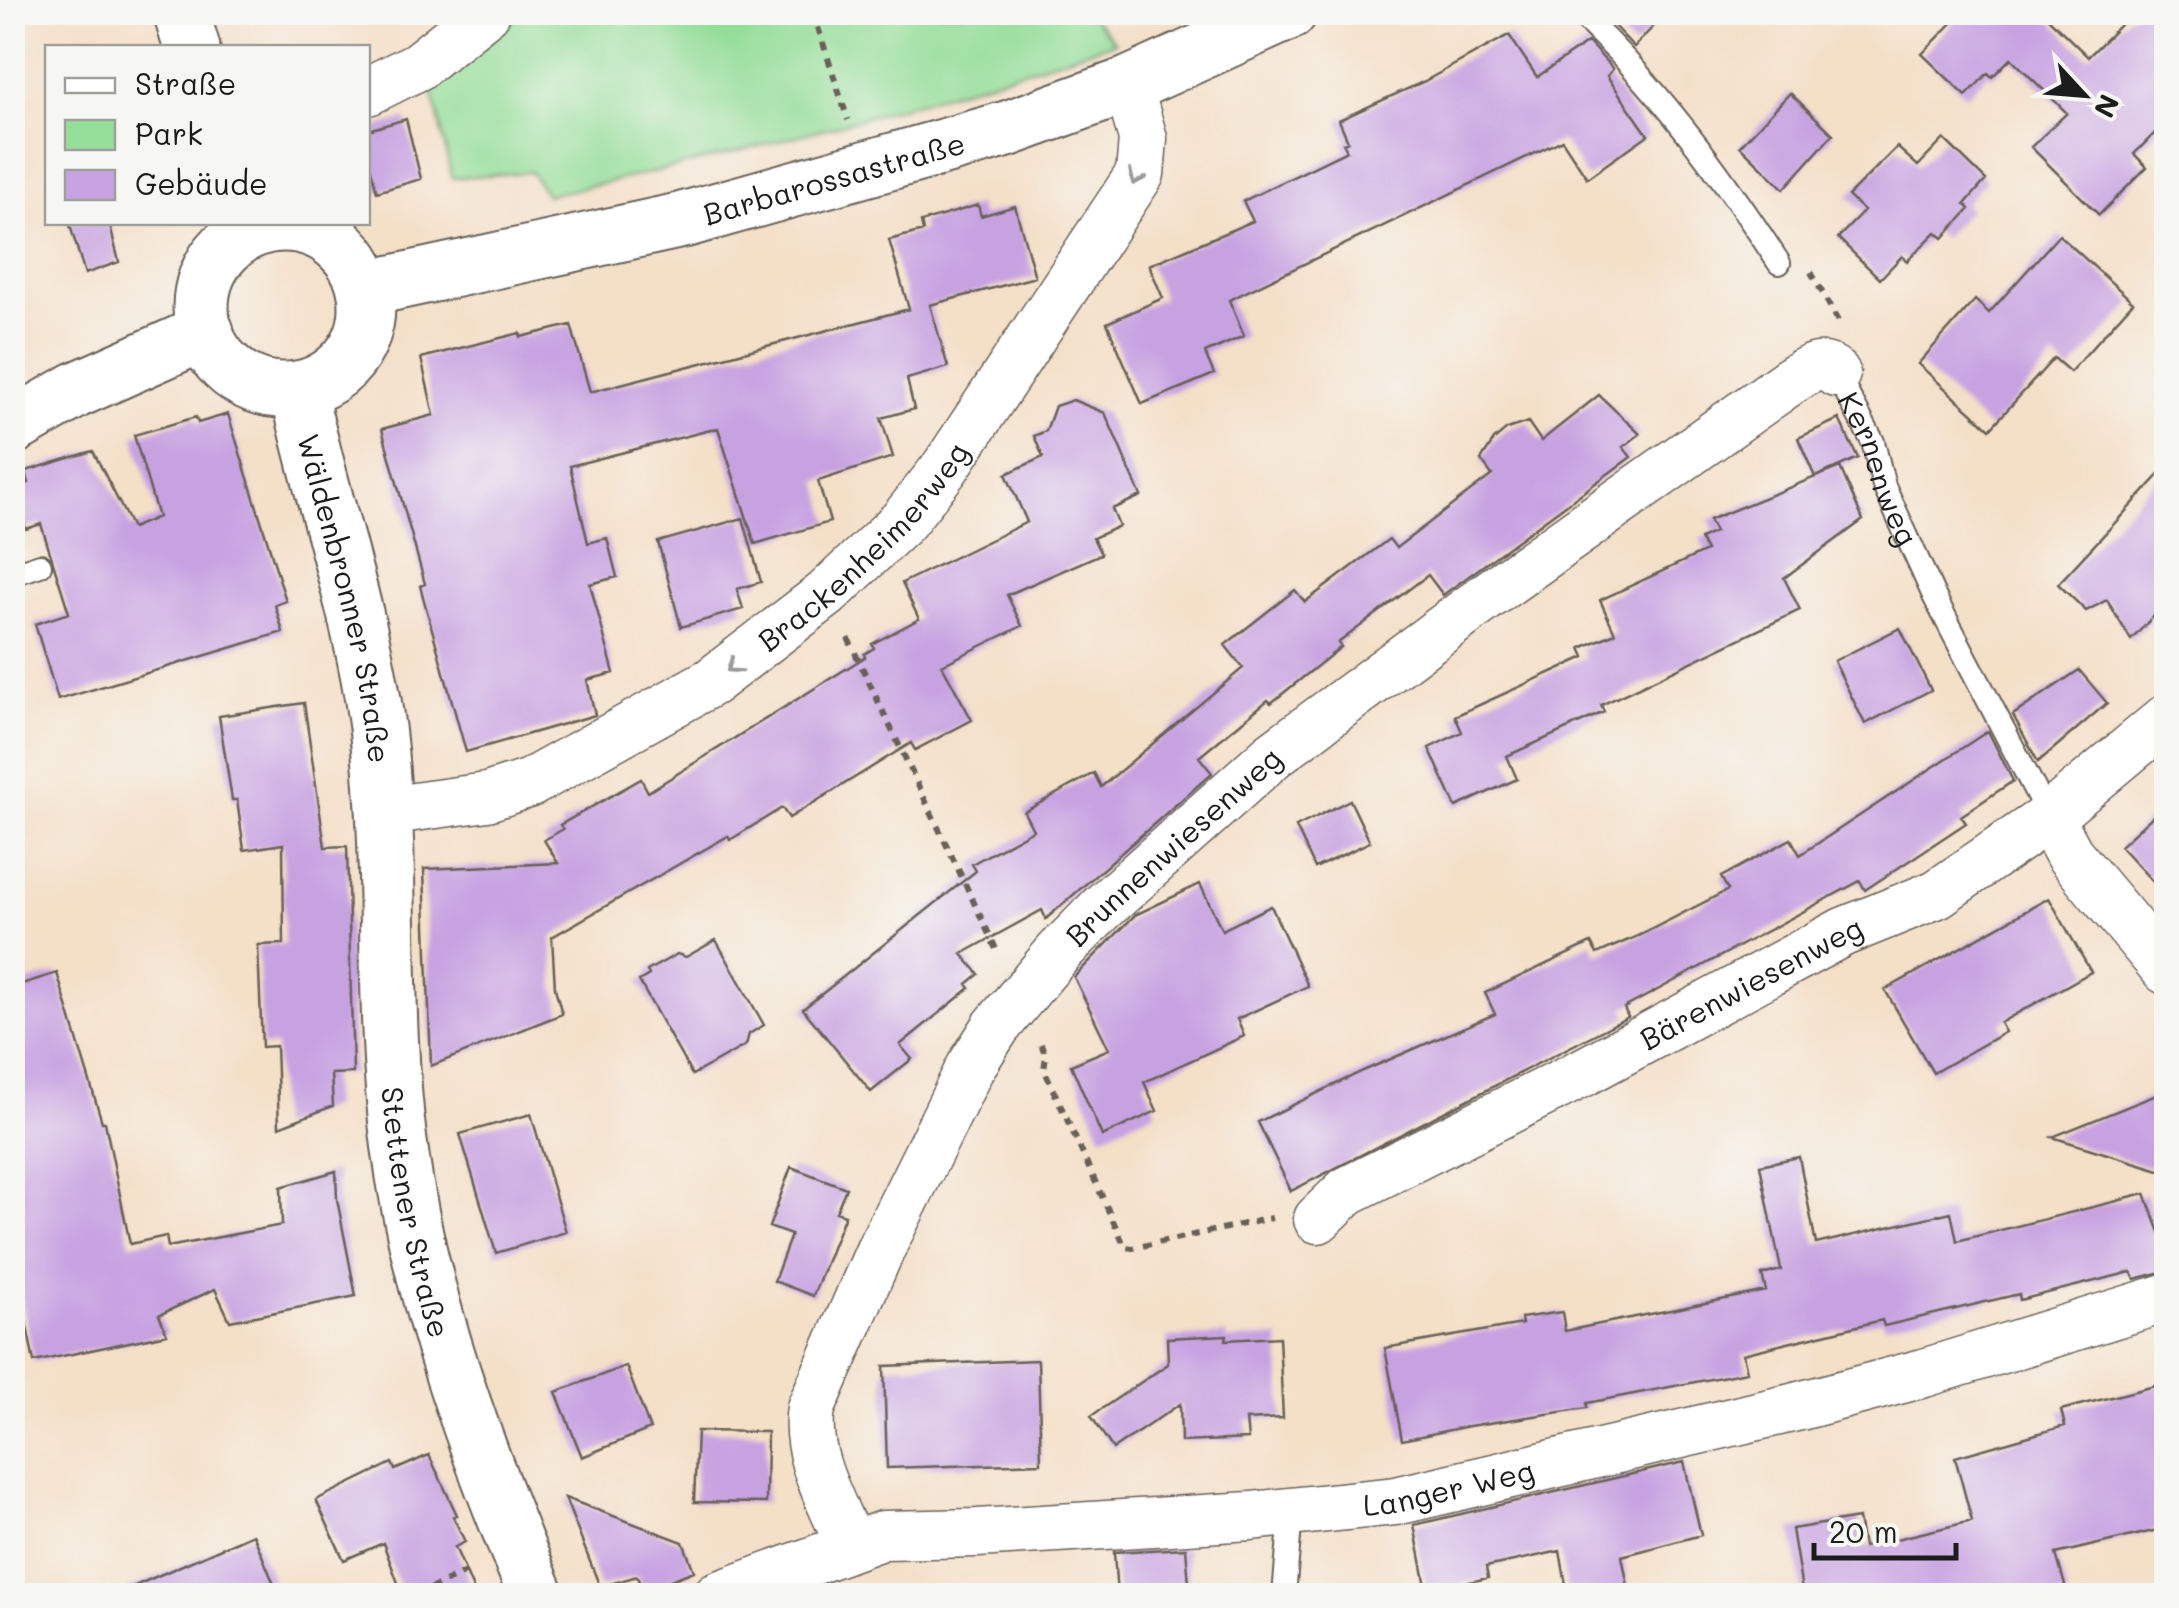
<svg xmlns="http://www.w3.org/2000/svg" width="2179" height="1608" font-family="Mali,sans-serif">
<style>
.green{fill:#95de99;stroke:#587d5a;stroke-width:2.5}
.building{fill:#c7a2e1}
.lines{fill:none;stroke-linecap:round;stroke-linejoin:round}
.service-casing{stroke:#686058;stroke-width:26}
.minor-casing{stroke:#686058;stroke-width:51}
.tertiary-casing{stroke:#686058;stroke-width:59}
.path{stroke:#686058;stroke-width:6;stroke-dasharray:8 8;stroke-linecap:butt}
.service{stroke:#fff;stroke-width:22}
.minor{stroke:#fff;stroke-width:48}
.tertiary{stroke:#fff;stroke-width:55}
.oneway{stroke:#999}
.labels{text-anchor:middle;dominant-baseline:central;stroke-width:9;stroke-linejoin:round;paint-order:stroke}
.street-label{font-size:30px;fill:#1c1c1c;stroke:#f6f6f2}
</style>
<rect width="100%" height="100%" fill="#f6f6f2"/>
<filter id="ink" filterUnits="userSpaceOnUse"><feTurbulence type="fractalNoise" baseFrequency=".01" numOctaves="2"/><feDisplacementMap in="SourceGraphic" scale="20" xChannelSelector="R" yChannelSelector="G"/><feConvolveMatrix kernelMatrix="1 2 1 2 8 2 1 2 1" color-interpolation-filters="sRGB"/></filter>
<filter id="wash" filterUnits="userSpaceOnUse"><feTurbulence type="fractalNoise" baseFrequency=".0048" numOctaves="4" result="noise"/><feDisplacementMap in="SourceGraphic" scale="40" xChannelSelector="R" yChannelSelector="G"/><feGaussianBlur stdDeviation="2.25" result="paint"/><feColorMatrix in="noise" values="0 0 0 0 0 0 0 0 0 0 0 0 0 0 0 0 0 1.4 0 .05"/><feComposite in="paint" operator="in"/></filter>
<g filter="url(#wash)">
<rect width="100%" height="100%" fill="#f4dfc7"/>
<path class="green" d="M1087,12l28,30c-187,59 -376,115 -568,153l-16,-23 -79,6 -21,-93 25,-16 65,-56z"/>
<g id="blocks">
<path class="building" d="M1631,12h36l-33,35 -21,-22z
M1963,12h79l46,45 45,-45h33v110l-32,32 13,13 -48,48 -68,-68 36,-34 -56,-55 -19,19 -4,-4 -22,23 -44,-42z
M1509,35l28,42 51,-35 25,27 -6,7 41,59 -61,43 -25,-38 -333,160 15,36 -39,17 9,21 -72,30 -35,-81 56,-25 -14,-33 104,-44 -10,-20 104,-50 -4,-8 5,-2 -9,-21 86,-39z
M1790,93l43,41 -49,55 -44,-43z
M406,119l15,60 -44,13 -9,-34v-28z
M1944,139l42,41 -21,24 5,5 -27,29 -7,-6 -29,29 -5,-5 -22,23 -42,-41 26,-27 -16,-15 49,-49 21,19z
M978,205l3,11 34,-10 20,71 -105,28 18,62 -41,12 7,30 -33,9 12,39 -75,24 12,41 -75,22 -37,-116 -148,38 18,77 19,-5 10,39 -27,7 24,89 -27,7 8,35 -129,37 -46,-166 5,-2 -43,-155 52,-14 -13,-57 99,-25 1,4 50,-12 19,67 319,-83 -20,-69 34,-9 -2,-9z
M69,222h40l10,40 -34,12z
M2059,235l74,67 -63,70 -16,-14 -64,71 -72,-65 57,-64 14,13z
M1599,395l41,39 -17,13 8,10 -188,138 -15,-20 -90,68 3,4 -70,56 -3,-3 -69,57 13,16 -166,146 -4,-9 -80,44 17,20 -12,10 3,4 -70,57 12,14 -41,33 -68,-83 173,-138 -4,-7 61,-34 -9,-18 70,-39 7,14 142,-119 -18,-23 70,-55 10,12 84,-63 7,9 96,-73 -11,-15 13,-20 13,-11 21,-7 13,19z
M1073,400l32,13 36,83 -29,13 7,17 -26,12 8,16 -94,41 15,31 -80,39 30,55 -57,30 -4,-7 -122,75 -7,-10 -52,32 -2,-4 -176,101 3,51 7,26 -131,52 -7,-197 134,-6 -14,-23 19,-11 -3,-4 81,-46 7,13 217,-135 -1,-3 10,-6 -2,-4 47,-25 -17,-36 125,-61 -21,-48 37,-17 -9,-21 12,-5 9,-25z
M228,414l58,187 -11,4 8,27 -225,68 -23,-76 34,-11 -28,-89 -15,5 -12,-40 15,-6 -3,-12 67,-20 39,77 26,-11 -24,-82 62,-18 2,6z
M1839,419l19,39 -43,19 -17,-39z
M1840,467l23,53 -79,58 16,32 -199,95 3,7 -97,44 10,23 -61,28 -27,-59 33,-16 -7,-16 130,-59 -4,-9 34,-15 -15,-33 106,-49 -6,-12 15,-7 -6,-12z
M2166,468v135l-35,37 -24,-40 -21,11 -28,-27z
M743,518l18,64 -24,7 6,20 -62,18 -23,-85z
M1900,628l31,62 -66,34 -31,-63z
M2079,670l28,33 -69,59 -25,-47z
M304,703l21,144 22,-1 6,227 -22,1 2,32 -54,21 -3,-81 -14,1 -4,-102 26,-1 -1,-100 -39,6 -7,-50h-5l-13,-84z
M1988,731l25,50 -52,35 5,7 -101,67 -5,-9 -236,127 4,9 -337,174 -33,-69 105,-51 132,-57 -10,-21 106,-50 6,11 45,-20 86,-44 -7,-13 70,-38 9,16z
M1350,800l20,42 -55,26 -19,-41z
M2166,804v92l-46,-50z
M1200,884l22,46 49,-24 37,80 -71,33 7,17 -100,46 13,29 -55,25 -31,-71 38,-16 -35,-72 61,-62z
M2049,898l42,74 -91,51 5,9 -72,41 -48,-83z
M716,940l48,85 -15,9 -3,11 -54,30 -53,-94 10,-6 -2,-4 30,-17 9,3z
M57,973l45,149h3l25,122 36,-8 2,11 114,-22 -1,-38 55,-16 1,28 19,97 -126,25 -15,-32 -56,26 8,19 -133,28 -22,-111v-264z
M2166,1091v81l-114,-35z
M531,1114l35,118 -70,21 -36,-119z
M1799,1157l17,87 135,-32 6,29 188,-47 21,53v24l-31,8 -4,-7 -111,28 -1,-6 -135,32 -2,-6 -139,34 4,18 -160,31v5l-118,18 -67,14 -17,-92 137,-24 -1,-6 41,-6 3,19 201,-40 -4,-16 19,-5 -21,-105z
M791,1167l55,21 -10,24 9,3 -32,81 -39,-15 17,-46 -22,-8z
M1227,1335l-1,5 53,-3 4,81 -37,2 2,19 -67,3 -1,-38 -67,45 -22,-33 77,-52 -1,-26z
M1038,1360l3,103 -154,5 -3,-102z
M626,1366l24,63 -68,28 -26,-65z
M2166,1383v145l-110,26 12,42h-265l-11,-67 66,-11 5,29 109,-26 -17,-64 110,-31 -4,-16z
M697,1431l70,1 -1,71 -72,-1z
M429,1455l28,60 -4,1 12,26 -10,5 21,49h-73l-20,-53 -39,17 -28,-60 76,-37 3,7z
M1684,1462l17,73 -79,21 8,40h-62l-8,-45 -74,16 2,11 -61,13 -13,-66z
M565,1498l118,44 11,29 -52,20 -5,-15 -37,11z
M253,1534l26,62h-167z
M1186,1548l4,48h-73l-3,-44z"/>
</g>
</g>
<g filter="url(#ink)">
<use href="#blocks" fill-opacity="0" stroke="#686058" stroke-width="2.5"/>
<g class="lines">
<g class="service-casing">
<g id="service">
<path d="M1578,12c79,74 142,160 201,251"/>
<path id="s1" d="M1836,373l37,69 11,44 51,112 114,219"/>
<path d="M12,565l7,7 21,-7"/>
<path d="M1284,1596l7,-83"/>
</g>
</g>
<g class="minor-casing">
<g id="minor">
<path d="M368,91l50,-25 68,-54"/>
<path id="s2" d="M385,811l102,-14 43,-14 181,-101 115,-88 77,-73 42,-53 195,-294 3,-35 -15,-54"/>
<path d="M2049,817l20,37 97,116"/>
<path id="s3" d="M1318,1219l29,-28 237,-119 259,-140 94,-38 112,-77 117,-98"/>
<path id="s4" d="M850,1545c-18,-42 -47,-90 -39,-137l70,-160 89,-180 26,-41 63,-75 43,-44 171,-153 224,-166 293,-208c15,-9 30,-22 46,-8"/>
<path id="s5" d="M717,1596l166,-61 94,-2 274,-17 145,-15 400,-94 128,-34 242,-75"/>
</g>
</g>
<g class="tertiary-casing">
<g id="tertiary">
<path d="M181,12l11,36"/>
<circle cx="284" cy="307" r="83"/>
<path id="s6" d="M365,289l318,-69 324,-91 121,-44 161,-73"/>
<path id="s7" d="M298,389c24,112 64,224 79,338 17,138 4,277 22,415 20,156 77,308 138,454"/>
<path d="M12,427l64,-37 130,-58"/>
</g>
</g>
<path class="path" d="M813,12l35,108
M1811,272l28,51
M848,638l149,313
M1041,1044l5,12 -2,13 81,178 8,1 139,-30
M416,1596l55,-27 1,2"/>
<use href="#service" class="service"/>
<use href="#minor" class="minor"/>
<use href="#tertiary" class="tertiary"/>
</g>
<defs><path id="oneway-chevron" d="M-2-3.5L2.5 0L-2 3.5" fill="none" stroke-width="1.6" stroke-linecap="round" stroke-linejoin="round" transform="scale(2.5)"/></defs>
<g class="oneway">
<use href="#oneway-chevron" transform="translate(1136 178) rotate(115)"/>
<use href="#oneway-chevron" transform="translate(733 667) rotate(145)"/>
</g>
</g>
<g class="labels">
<g class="street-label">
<text stroke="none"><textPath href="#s6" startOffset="482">Barbarossastraße</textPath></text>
<text stroke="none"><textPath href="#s1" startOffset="105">Kernenweg</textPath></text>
<text stroke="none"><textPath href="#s2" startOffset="560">Brackenheimerweg</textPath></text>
<text stroke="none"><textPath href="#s7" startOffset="215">Wäldenbronner Straße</textPath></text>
<text stroke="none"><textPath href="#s4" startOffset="822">Brunnenwiesenweg</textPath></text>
<text stroke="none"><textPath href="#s3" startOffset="495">Bärenwiesenweg</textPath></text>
<text stroke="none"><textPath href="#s7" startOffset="835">Stettener Straße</textPath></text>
<text stroke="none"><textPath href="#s5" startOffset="745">Langer Weg</textPath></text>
</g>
</g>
<rect width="2179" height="1608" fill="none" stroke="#f6f6f2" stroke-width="50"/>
<rect x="45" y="45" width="325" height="180" fill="#f6f6f2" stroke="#9f9f9c" stroke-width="2.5"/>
<rect x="65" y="78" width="50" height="15" fill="#ffffff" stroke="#9f9f9c" stroke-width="2.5"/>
<text x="135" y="95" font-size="30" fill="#1c1c1c">Straße</text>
<rect x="65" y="120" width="50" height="30" fill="#95de99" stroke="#9f9f9c" stroke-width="2.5"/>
<text x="135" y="145" font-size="30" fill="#1c1c1c">Park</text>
<rect x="65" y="170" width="50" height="30" fill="#c7a2e1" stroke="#9f9f9c" stroke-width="2.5"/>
<text x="135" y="195" font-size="30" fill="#1c1c1c">Gebäude</text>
<g transform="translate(2084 95) rotate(116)" stroke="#f6f6f2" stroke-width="8" paint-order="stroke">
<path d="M0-8L18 38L0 25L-18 38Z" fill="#1c1c1c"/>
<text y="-15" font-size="28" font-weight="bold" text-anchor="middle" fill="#1c1c1c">N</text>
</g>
<path d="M1814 1543v15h142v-15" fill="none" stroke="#1c1c1c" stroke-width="5"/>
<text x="1829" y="1543" font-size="30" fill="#1c1c1c" stroke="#f6f6f2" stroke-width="8" paint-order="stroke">20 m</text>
</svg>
